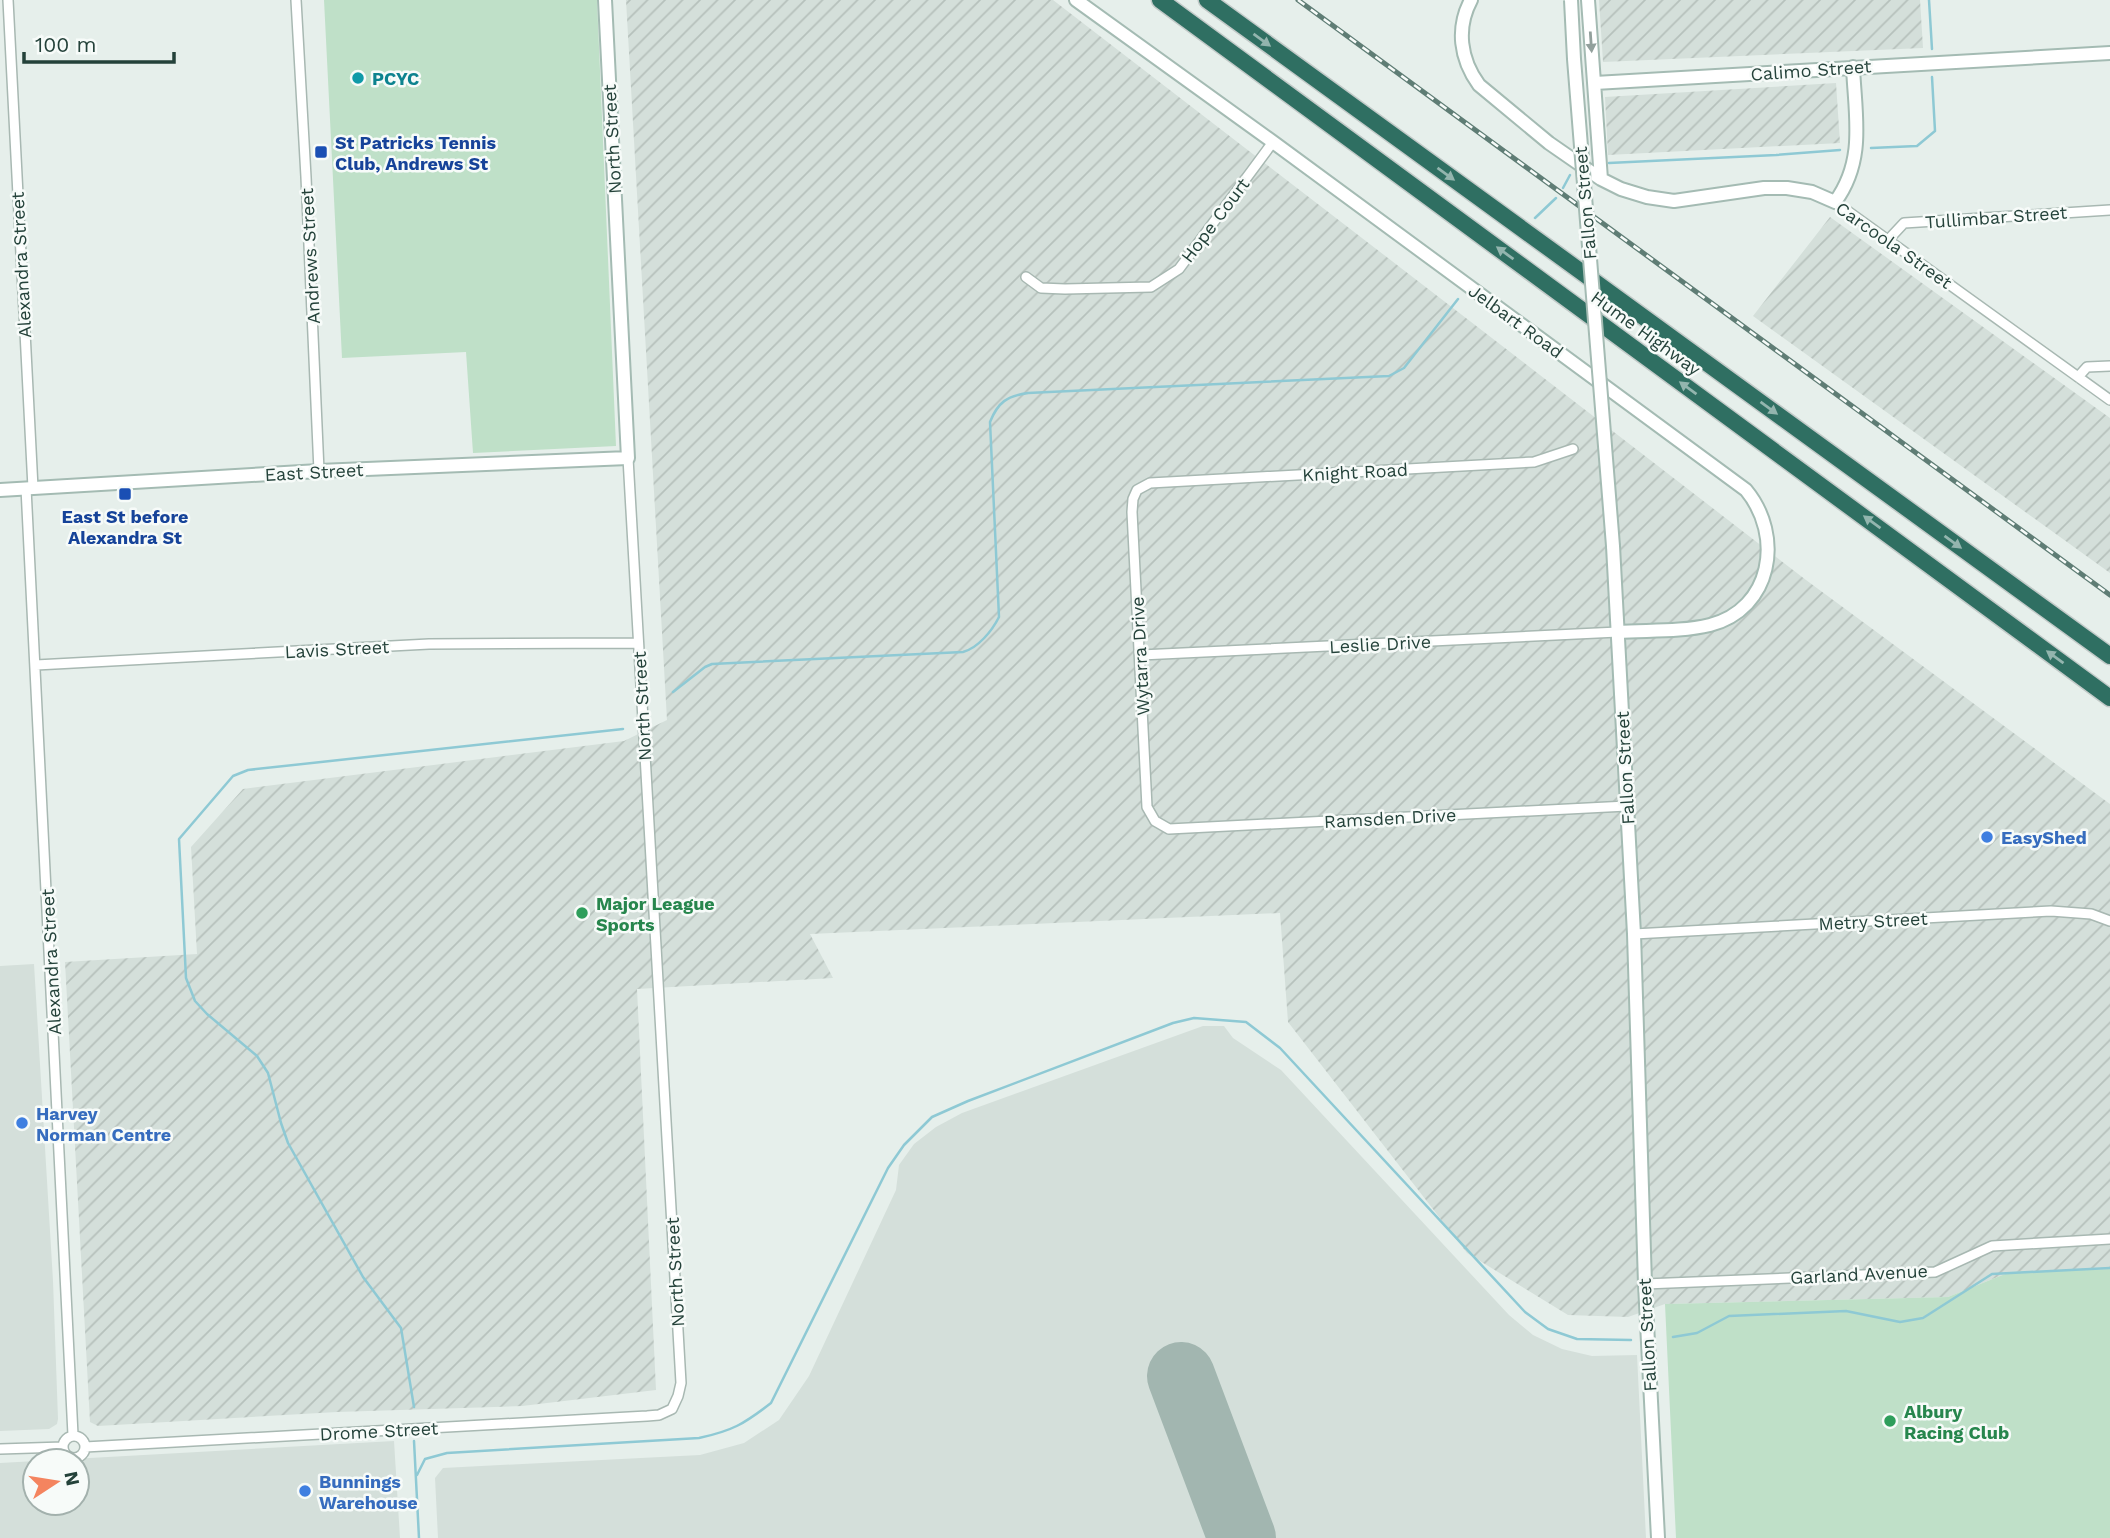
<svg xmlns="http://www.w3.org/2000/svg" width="2110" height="1538" font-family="'Work Sans',sans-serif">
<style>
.built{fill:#d4dfda;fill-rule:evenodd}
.industrial{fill:url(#industrial-furrows)}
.garden{fill:#bfe0c8}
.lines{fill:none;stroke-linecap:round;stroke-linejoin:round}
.stream{stroke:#8ec9d4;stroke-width:2.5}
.runway{stroke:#a2b6b0;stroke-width:68}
.street-casing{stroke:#a8b8b2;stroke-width:12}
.secondary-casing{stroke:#a4bbb3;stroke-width:16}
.highway-casing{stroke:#c2cac8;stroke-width:19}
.street{stroke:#fff;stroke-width:9}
.secondary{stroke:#fff;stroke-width:12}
.highway{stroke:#2f6f62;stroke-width:16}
.rail-casing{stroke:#5f7d75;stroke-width:5}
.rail{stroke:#f7fbf9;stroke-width:2.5;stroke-dasharray:8;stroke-linecap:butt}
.secondary-bridge-casing{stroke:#a4bbb3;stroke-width:16;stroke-linecap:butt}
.secondary-bridge{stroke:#fff;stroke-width:12}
.oneway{fill:#93b5ae}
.oneway2{fill:#92a09c}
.culture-dot{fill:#0f9aa8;stroke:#f7fbf9;stroke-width:2.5}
.transit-dot{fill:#1a4fb4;stroke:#f7fbf9;stroke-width:2.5}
.shop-dot{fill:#3f7fe0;stroke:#f7fbf9;stroke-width:2.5}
.leisure-dot{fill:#2e9e5b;stroke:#f7fbf9;stroke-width:2.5}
.labels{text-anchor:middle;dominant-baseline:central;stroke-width:5;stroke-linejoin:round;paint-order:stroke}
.street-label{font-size:18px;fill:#24423a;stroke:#f7fbf9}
.culture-label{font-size:18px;font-weight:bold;fill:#0d838f;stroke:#f7fbf9;text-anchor:start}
.transit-label{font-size:18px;font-weight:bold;fill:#164399;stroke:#f7fbf9;text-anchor:start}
.shop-label{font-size:18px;font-weight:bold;fill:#366cbe;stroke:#f7fbf9;text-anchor:start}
.leisure-label{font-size:18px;font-weight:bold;fill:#27864d;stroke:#f7fbf9;text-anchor:start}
</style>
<defs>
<pattern id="industrial-furrows" width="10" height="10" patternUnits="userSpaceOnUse" patternTransform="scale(1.75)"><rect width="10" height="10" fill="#d4dfda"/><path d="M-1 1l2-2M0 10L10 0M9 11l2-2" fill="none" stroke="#b6c1bc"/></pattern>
</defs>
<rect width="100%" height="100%" fill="#e6efeb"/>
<path class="built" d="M34,964l19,317 5,138 -1,5 -8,5 -49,2v-465z
M1203,1026h21l9,12 48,32 228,245 24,20 29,14 30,7 45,-1 9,183h-1208l-3,-60 8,-10 257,-13 44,-12 35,-23 30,-44 87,-186 3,-25 15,-21 22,-17 26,-14z
M394,1441l6,97h-400v-75zM35,1461h42v42h-42z"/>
<path class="industrial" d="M626,0h427l753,580 304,224v465l-100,3 -62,25 -283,7 -37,13 -60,-2 -101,-62 -179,-231 -8,-109 -470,21 23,44 -196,11 19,401 -134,16 -185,6 -239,14 -8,-4 -25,-460 132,-8 -6,-107 52,-58 381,-48 43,-21z
M1599,0h321l3,48 -320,14z
M1836,83l4,60 -232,12 -3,-58z
M1830,217l280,201v155l-357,-257z"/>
<path class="garden" d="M324,0h273l19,446 -143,7 -7,-101 -124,6z
M2110,1269v269h-434l-11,-234 283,-7 62,-25z"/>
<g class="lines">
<path class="stream" d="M1929,0l3,49
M1871,148l46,-2 18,-15 -3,-54
M1609,163l167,-8 64,-5
M1563,188l7,-13
M1535,218l21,-20
M673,692l32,-25 7,-3 251,-12c15,-4 29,-21 36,-35l-9,-195c8,-20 17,-26 38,-29l361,-17 15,-8 54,-69
M1673,1337l24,-4 32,-17 117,-5 54,11 23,-4 69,-44 118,-6
M414,1407l-13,-79 -38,-51 -75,-134 -7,-20 -13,-50 -11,-17 -50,-42 -12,-13 -9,-23 -7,-139 54,-63 15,-6 375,-41
M414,1441l5,97
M417,1475l8,-16 22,-6 252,-15c33,-7 45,-14 72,-35l117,-235 16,-23 28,-28 36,-16 205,-78 21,-5 52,4 34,26 245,264 23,17 29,10 54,1"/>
<path class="runway" d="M1181,1376l61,162"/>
<g class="street-casing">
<path id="street" d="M8,0l25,488
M296,0l10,177 13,294
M1835,202l275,198
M1889,239l15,-16 206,-13
M1026,277l15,11 24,1 86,-2 28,-18 94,-127
M2078,377l9,-10 23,-1
M1573,449l-39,13 -384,21 -13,7 -4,9 -1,13 15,295 8,14 14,8 458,-23
M26,488l47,947
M1141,655l477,-23
M36,665l393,-21 209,-1
M1634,934l417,-23 40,3 19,7
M1645,1284l290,-12 57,-26 118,-7
M63 1447a11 11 0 1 1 22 0a11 11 0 1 1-22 0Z
M85,1447l562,-31 12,-1 13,-6 6,-13 3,-13 -53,-925
M0,1449l63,-2"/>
</g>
<g class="secondary-casing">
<path id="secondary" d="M1076,0l197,142 473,348c38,46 26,119 -36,135 -29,7 -62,5 -92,7
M1471,0c-15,28 -11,59 8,85l70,58 52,36 20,10 26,8 27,4 90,-13h23l25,4 23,10c31,-42 20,-87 18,-135
M1588,0l13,179
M1595,83l515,-30
M0,490l319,-19 309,-13 -23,-458
M1613,546l21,388 11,350 13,254"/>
</g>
<g class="highway-casing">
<path id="highway" d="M1160,0l950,698
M1207,0l903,656"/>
</g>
<use href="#street" class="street"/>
<use href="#secondary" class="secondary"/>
<use href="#highway" class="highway"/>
<g class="rail-casing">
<path id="rail" d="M1298,0l812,595"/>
</g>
<use href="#rail" class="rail"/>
<g class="secondary-bridge-casing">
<path id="secondary-bridge" d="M1571,0l3,59 39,487"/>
</g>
<use href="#secondary-bridge" class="secondary-bridge"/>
</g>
<defs><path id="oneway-solid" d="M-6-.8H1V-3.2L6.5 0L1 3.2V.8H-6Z" transform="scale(1.75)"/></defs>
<g class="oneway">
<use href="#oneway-solid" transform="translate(1262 40) rotate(36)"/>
<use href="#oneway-solid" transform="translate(1446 174) rotate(36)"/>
<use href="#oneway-solid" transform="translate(1505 253) rotate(-144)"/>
<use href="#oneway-solid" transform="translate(1688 388) rotate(-144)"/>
<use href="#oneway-solid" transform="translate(1769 408) rotate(36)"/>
<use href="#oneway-solid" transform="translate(1872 522) rotate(-144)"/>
<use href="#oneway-solid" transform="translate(1953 542) rotate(36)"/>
<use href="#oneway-solid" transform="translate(2055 657) rotate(-144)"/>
</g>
<use class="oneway2" href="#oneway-solid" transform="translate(1591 42) rotate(86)"/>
<circle class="culture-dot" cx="358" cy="78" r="7"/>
<g class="transit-dot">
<rect x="314" y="145" width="14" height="14" rx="3.5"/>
<rect x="118" y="487" width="14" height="14" rx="3.5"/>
</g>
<g class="shop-dot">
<circle cx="1987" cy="837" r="7"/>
<circle cx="22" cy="1123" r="7"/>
<circle cx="305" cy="1491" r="7"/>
</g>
<g class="leisure-dot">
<circle cx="582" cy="913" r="7"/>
<circle cx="1890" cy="1421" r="7"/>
</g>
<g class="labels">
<g class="street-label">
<text transform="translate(1811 70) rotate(-4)">Calimo Street</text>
<text transform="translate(612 139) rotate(-93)">North Street</text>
<text transform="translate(1585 203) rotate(-95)">Fallon Street</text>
<text transform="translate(1996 217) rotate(-4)">Tullimbar Street</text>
<text transform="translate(1215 220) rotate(-53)">Hope Court</text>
<text transform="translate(1894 245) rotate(35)">Carcoola Street</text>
<text transform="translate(310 256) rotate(-93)">Andrews Street</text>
<text transform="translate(21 265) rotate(-93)">Alexandra Street</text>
<text transform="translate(1516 321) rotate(36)">Jelbart Road</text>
<text transform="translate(1646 333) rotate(36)">Hume Highway</text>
<text transform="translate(314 472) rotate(-3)">East Street</text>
<text transform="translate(1355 472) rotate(-3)">Knight Road</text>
<text transform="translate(1380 644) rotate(-3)">Leslie Drive</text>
<text transform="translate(337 649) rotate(-3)">Lavis Street</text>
<text transform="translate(1140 656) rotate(-93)">Wytarra Drive</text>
<text transform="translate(642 706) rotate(-93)">North Street</text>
<text transform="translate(1625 768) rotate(-93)">Fallon Street</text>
<text transform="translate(1390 818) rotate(-3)">Ramsden Drive</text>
<text transform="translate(1873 921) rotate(-3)">Metry Street</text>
<text transform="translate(51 962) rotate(-93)">Alexandra Street</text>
<text transform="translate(675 1272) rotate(-93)">North Street</text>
<text transform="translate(1859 1274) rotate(-3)">Garland Avenue</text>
<text transform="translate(1647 1335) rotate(-93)">Fallon Street</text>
<text transform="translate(379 1431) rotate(-3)">Drome Street</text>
</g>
<g class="culture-label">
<text x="372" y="78">PCYC</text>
</g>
<g class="transit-label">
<text x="335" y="142">St Patricks Tennis<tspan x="335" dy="21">Club, Andrews St</tspan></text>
<text x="125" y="516" text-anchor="middle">East St before<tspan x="125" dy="21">Alexandra St</tspan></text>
</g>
<g class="shop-label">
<text x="2001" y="837">EasyShed</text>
<text x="36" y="1113">Harvey<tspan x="36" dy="21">Norman Centre</tspan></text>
<text x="319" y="1481">Bunnings<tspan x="319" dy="21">Warehouse</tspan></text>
</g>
<g class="leisure-label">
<text x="596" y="903">Major League<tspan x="596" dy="21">Sports</tspan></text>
<text x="1904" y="1411">Albury<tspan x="1904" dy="21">Racing Club</tspan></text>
</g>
</g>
<g transform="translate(56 1482) rotate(78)"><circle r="33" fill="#f7fbf9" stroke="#a3b1ad" stroke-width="2"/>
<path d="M0-5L12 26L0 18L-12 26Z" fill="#f4845f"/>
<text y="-10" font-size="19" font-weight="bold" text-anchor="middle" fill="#24423a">N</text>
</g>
<path d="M24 52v10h150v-10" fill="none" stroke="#24423a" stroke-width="3.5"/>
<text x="35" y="52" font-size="21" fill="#24423a" stroke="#f7fbf9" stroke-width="5" paint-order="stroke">100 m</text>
</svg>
